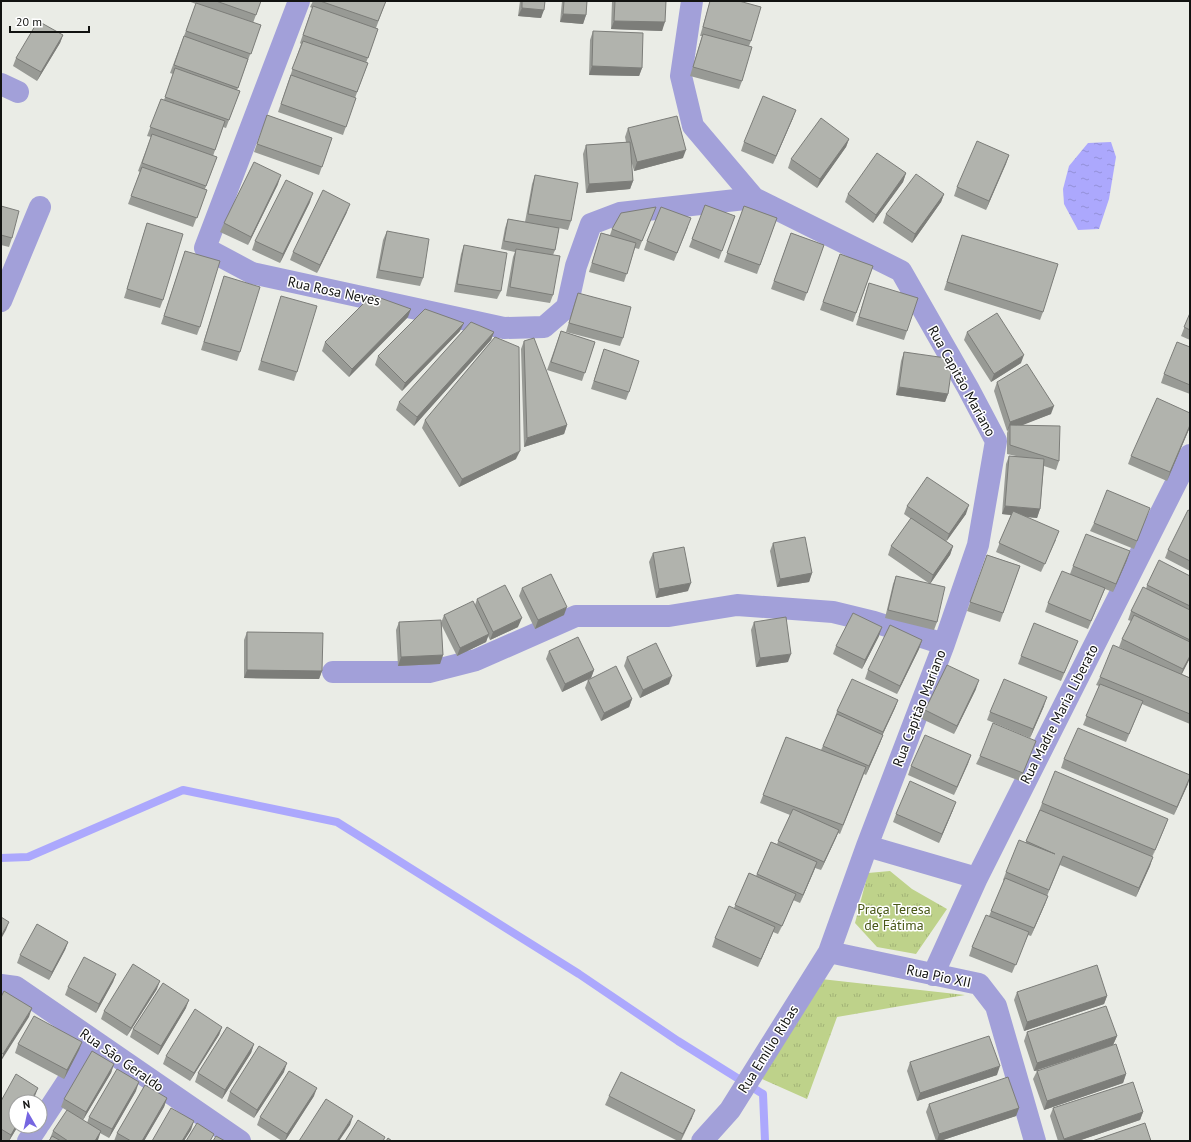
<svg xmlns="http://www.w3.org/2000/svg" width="1191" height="1142" font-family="'PT Sans',sans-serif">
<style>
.park{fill:url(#park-tufts)}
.water{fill:url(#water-ripples)}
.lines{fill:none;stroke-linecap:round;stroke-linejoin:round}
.stream{stroke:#aca8fd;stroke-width:8}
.minor{stroke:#a2a0d9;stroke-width:22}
.wall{fill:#989a95}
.shaded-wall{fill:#7c7d79}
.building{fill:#b1b3ad;stroke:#7c7d79}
.labels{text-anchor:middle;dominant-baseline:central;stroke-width:3;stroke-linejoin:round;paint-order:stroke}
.street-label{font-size:14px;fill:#121311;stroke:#fff}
.park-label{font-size:14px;fill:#495817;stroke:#fff}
</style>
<defs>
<pattern id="park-tufts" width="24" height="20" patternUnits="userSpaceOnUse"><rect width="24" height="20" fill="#bed28a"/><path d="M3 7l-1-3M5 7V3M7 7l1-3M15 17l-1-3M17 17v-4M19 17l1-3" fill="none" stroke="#a2b376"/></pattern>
<pattern id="water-ripples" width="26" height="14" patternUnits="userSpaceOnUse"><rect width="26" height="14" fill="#aca8fd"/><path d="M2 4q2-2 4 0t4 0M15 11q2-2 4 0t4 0" fill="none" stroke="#9390d8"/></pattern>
</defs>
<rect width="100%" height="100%" fill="#eaece6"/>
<path class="park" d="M890,871l22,18 35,20 -31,45 -39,-7 -22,-24 13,-50z
M821,979l144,16 -128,22 -30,82 -45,-20z"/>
<path class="water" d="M1111,142l5,15 -7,42 -10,30 -21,1 -14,-26 -1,-15 6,-23 19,-23z"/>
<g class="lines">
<path class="stream" d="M1,858l27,-1 155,-67 154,32 242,152 99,67 85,53 2,47"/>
<path class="minor" d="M299,1l-94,247 47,25 252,55 40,-1 23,-20 9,-41 15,-42 29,-11 134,-15
M692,1l-11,75 12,50 61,72 147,73 67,117 28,53 -18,104 -34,99 -77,202 -38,106 -99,158 -28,31
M1,84l17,8
M1,301l39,-94
M333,672h96l47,-12 100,-44h93l68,-11 96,7 41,10 70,22
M867,846l110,32
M829,952l150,32 17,22 39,135
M933,975l44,-97 213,-423
M1,985l15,2 224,154
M40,1123l54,-82
M28,1141l10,-15"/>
</g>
<path class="wall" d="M188,1h73l-8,22 8,2 -24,65 3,1 -14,37 -3,-1 -10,29 4,1 -12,32 2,1 -14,37 -65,-23 12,-32 -2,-1 13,-34 -4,-1 14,-37 3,1 9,-26 -3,-1 26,-69z
M313,1h73l-10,27 2,1 -12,34h2l-13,35h1l-13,37 -65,-23 23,-68 -1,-1 12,-35 -2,-1z
M520,1h25l-4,17 -23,-2z
M562,1h25l-1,14 -3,9 -23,-2z
M612,1h54l-4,30 -51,-2z
M710,1h29l12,40 -2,5 -7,35 -3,8 -49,-13 12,-40h-2z
M593,31l49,37 -3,8 -50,-1 1,-35z
M63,35l-3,8 -23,38 -24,-15 3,-8z
M267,115l65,23 -13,37 -65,-23z
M793,118l-20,46 -32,-13 3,-9z
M628,128l55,30 -49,13 -3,-11 2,21 -3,8 -44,4 -3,-39 3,-9 40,-3 -1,-5z
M849,139l-3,8 -29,41 -29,-20 3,-9z
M1009,155l-23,55 -32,-14 3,-9z
M906,173l-3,9 -30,41 -28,-21 3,-8z
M535,175l36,46 -3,9 -9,-2 -4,22 -2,5v40l-3,8 -44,-7 7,-39 2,-5 -14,-3 4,-21 3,-9 17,3 7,-38z
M278,184l-30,61 -28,-13 4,-9z
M944,194l-3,8 -29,41 -29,-20 3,-9z
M310,202l-30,61 -28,-13 3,-9z
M705,205l30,11 -16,43 -30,-12z
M1,206l11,32 -3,9 -8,-2z
M744,206l33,12 -20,56 -33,-12z
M347,212l-30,61 -27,-13 3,-8z
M652,215l-13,34 -4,-1 -11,34 -35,-10 12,-39 9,2 2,-6z
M147,223l16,77 -3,8 -36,-10z
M688,227l-14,34 -30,-11 3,-9z
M387,231l36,47 -3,8 -44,-8 7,-38z
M791,233l33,12 -20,56 -33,-12z
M962,235l81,77 -3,8 -96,-30z
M464,245l37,46 -4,8 -43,-7 7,-38z
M185,251l15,76 -3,8 -36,-11z
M840,254l33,12 -20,56 -33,-12z
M224,276l16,76 -3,9 -36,-11z
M869,283l38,48 -3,9 -48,-15z
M578,293l45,45 -3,8 -54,-14 9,-31z
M281,296l16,76 -3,9 -36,-11z
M1190,313v27l-9,-4z
M408,317l-59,60 -27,-26 3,-9z
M460,331l-58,60 -27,-26 3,-9z
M561,331l34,11 -13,39 -35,-11z
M494,332l-3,8 -77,86 -18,-16 3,-8z
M967,332l54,31 -30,19 -27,-42z
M524,341l43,84 -3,9 -40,13 -3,-98z
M1190,347v47l-29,-11 3,-9z
M604,349l25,43 -3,8 -35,-11z
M904,352l44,42 -3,8 -49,-7 5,-34z
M997,382l54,32 -30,11 38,36 -3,9 -12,-4 -4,43 -3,9 -11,-1 30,23 -15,32 -45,-20 15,-37 -9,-1 4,-50 3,-8h7l-9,-2v-21l1,-3 -1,1 -13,-40z
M425,420l91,39 -57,28 -37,-59z
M1190,427l-23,54 -39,-17 3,-8z
M907,506l59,8 -20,27 7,5 -3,9 -20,29 -42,-29 3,-9 20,-27 -7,-5z
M1190,511v60l-25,-13 3,-8z
M1147,516l-13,33 -44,-18 4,-8z
M773,543l39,30 -3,9 -32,5 -7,-36z
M653,553l35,38 -32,7 -7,-36z
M987,555l33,11 -20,56 -33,-11z
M1127,560l-14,32 -8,-3 -17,40 -43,-17 3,-9 22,-29 3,-8z
M896,576l41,46 -3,8 -49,-12 8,-34z
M1190,576v82l-8,16 8,4v46l-48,-20 -16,38 -43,-17 16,-39 -3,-1 4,-8 27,-26 -8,-4 3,-8 9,-18 -3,-1 3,-9 15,-22 1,-4z
M522,588l42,27 -29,14 -16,-33z
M477,599l41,28 -28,13 -2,-4 -2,6 -29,14 -16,-32 2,31 -3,9 -42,2 -2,-36 3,-8 42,1 3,-8 31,-10z
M754,622l34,40 -32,5 -5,-37z
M247,632l75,39 -3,8 -75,-1v-38z
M879,636l-17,33 -29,-15 3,-8z
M922,640l-3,9 -22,45 -32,-15 3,-9z
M1078,641l-17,40 -43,-17 3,-8z
M549,651l45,19 -3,8 -29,14 -16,-33z
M627,657l42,27 -29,14 -16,-32z
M588,680l44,19 -3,8 -28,14 -16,-33z
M976,689l-22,45 -32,-15 3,-9z
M898,700l-3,8 -12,26v1l-3,8 -14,32 -2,-1 -24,60 -2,-1 -17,37 -6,-2 -15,35 -7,-3 -15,34 -5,-2 -15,35 -46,-20 3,-9 19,-30 15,-35 7,3 15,-34 6,2 13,-29 -30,-12 26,-66 35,13 14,-30h-1l3,-9z
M1044,706l-14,32 -43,-18 3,-8z
M1036,741l-16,40 -44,-17 4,-8z
M971,755l-17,40 -46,-20 3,-9z
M1064,759l124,25 -14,31 -113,-47z
M1042,803l126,16 -16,38 -2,9 -14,31 -76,-32 -13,31 -2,8 -14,32 -3,-1 -16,38 -43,-17 3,-9 17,-31 15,-35 -1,-1 3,-8 20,-30 13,-31z
M953,810l-14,33 -46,-21 3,-8z
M68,942l-3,8 -16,30 -32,-17 3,-8z
M116,974l-3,8 -17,31 -31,-18 3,-8z
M157,989l-30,47 -26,-17 3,-8z
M1017,992l90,4 -3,8 -80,27 -10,-31z
M186,1008l-28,47 -28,-18 3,-8z
M222,1027l-3,8 -29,46 -27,-17 3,-8z
M1027,1032l90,4 -4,9 -75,25 88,4 -3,9 -79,27 -11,-31 4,-8h-3l-10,-30z
M82,1042l-3,8 -15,29 -49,-26 3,-9z
M254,1044l-3,9 -29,46 -27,-17 3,-9z
M910,1062l87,13 -80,26 -10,-30z
M114,1064l-3,9 -28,47 -22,-13 3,-8z
M284,1072l-30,46 -27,-17 3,-9z
M136,1091l-27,47 -9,-5 -3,8h-48l4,-10 34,-8 2,-6z
M35,1096l-19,30h2l-9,15h-5l-3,-2v-38z
M314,1096l-29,45h-3l-25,-16 3,-8z
M609,1096l83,22 -11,23h-3l-73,-36z
M167,1098l-3,9 -20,34h-30l3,-8z
M929,1104l90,4 -3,8 -76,25h-4l-10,-29z
M1053,1108l90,4 -3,8 -62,21h-20l-8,-25z"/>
<path class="shaded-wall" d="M522,8l22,2 -3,8 -23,-2z
M563,14l23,1 -3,9 -23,-2z
M614,21l51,1 -3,9 -51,-2z
M63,35l-3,8 -23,38 4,-9z
M592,66l50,2 -3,8 -50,-1z
M796,110l-3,8 -20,46 3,-8z
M849,139l-3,8 -29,41 3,-9z
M686,150l-3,8 -49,13 3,-9z
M1009,155l-3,9 -20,46 3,-9z
M906,173l-3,9 -30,41 3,-8z
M281,175l-3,9 -30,61 3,-8z
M633,181l-3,8 -44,4 3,-9z
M313,193l-3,9 -30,61 3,-9z
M944,194l-3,8 -29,41 3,-9z
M350,204l-3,8 -30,61 3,-8z
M411,309l-3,8 -59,60 3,-8z
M464,323l-4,8 -58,60 3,-8z
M494,332l-3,8 -77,86 3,-9z
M1024,355l-3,8 -30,19 3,-8z
M899,387l49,7 -3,8 -49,-7z
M1054,406l-3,8 -41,16v-5l-2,5 -1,1 3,-9z
M567,425l-3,9 -40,13 3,-9z
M1190,425v2l-23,54 3,-9z
M520,451l-4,8 -57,28 3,-8z
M969,505l-3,9 -20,28 3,-8z
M1005,506l35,3 -3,9 -35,-4z
M953,546l-3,9 -20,29 3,-9z
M1130,551l-3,9 -14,32 3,-8z
M812,573l-3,9 -32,5 3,-8z
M691,583l-3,8 -32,7 3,-9z
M567,607l-3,8 -29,14 3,-9z
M522,618l-4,9 -28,13 3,-8z
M882,627l-3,9 -17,33 3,-9z
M489,634l-3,8 -29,14 3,-8z
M922,640l-3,9 -22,45 3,-8z
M791,654l-3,8 -32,5 4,-9z
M443,655l-3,9 -42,2 3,-9z
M1190,656v2l-10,19 3,-8z
M247,670l75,1 -3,8 -75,-1z
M594,670l-3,8 -29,14 3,-8z
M672,676l-3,8 -29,14 3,-8z
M979,680l-3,9 -22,45 3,-8z
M1047,697l-3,9 -14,32 3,-9z
M632,699l-3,8 -28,14 3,-8z
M898,700l-3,8 -15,32 3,-8z
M883,735l-3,8 -14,32 3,-9z
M971,755l-3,9 -14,31 3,-8z
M1190,777l-2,7 -14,31 3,-8z
M956,802l-3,8 -14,33 3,-9z
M1168,819l-3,8 -13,31 3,-8z
M839,830l-3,8 -15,32 3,-8z
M1153,857l-3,9 -14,31 3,-9z
M817,862l-3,9 -14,32 3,-8z
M796,894l-4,8 -14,32 4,-8z
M1048,896l-3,8 -14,32 3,-8z
M9,922l-3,8 -5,9v-3z
M775,927l-3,8 -14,32 3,-8z
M68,942l-3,8 -16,30 3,-8z
M116,974l-3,8 -17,31 3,-9z
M160,981l-3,8 -30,47 4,-8z
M1107,996l-3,8 -80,27 3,-9z
M189,1000l-3,8 -28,47 3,-9z
M32,1008l-3,9 -28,44 2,-7z
M222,1027l-3,8 -29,46 4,-8z
M1117,1036l-4,9 -79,26 3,-8z
M82,1042l-3,8 -15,29 3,-9z
M254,1044l-3,9 -29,46 3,-9z
M287,1063l-3,9 -30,46 3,-8z
M114,1064l-3,9 -28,47 3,-8z
M1000,1066l-3,9 -80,26 3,-8z
M1126,1074l-3,9 -79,27 3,-9z
M139,1082l-3,9 -27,47 3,-9z
M38,1088l-3,8 -3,6h-2z
M317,1088l-3,8 -29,45 2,-7z
M167,1098l-3,9 -20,34h-2z
M1019,1108l-3,8 -76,25h-3l2,-7z
M695,1110l-3,8 -12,23 3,-7z
M1143,1112l-3,8 -62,21h-15l1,-2z
M353,1116l-3,9 -11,16h-2z
M194,1121l-3,9 -7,11h-2z
M16,1126h2l-9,15 2,-6z
M101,1131l-3,9 -1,1h-2z"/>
<path class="building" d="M216,1h45l-5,14z
M320,1h66l-8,20z
M522,1h23l-1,9 -22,-2z
M564,1h23l-1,14 -23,-1z
M615,1h51l-1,21 -51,-1z
M710,1h29l22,6 -10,34 -48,-14z
M196,3l65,22 -10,29 -65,-23z
M313,6l65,23 -10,29 -65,-23z
M38,21l25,14 -22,37 -25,-14z
M593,31l50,2 -1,35 -50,-2z
M703,34l49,13 -10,34 -49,-14z
M184,36l64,23 -10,29 -64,-23z
M303,41l65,22 -11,29 -65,-23z
M175,68l65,23 -11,29 -64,-23z
M291,75l65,23 -10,29 -65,-23z
M763,96l33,14 -20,46 -32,-14z
M161,99l64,22 -10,29 -65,-23z
M267,115l65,23 -10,29 -65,-23z
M677,116l9,34 -49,12 -9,-34z
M821,118l28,21 -29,40 -29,-20z
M152,134l65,23 -11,29 -64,-23z
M977,141l32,14 -20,46 -32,-14z
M630,142l3,39 -44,3 -3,-39z
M877,153l29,20 -30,42 -28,-21z
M254,162l27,13 -30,62 -27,-14z
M142,167l65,23 -10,28 -66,-22z
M916,174l28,20 -29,40 -29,-20z
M535,175l43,8 -7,38 -43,-7z
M286,180l27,13 -30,61 -28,-13z
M323,190l27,14 -30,61 -27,-13z
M705,205l30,11 -13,35 -30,-12z
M1,206l18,5 -7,27 -11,-3z
M744,206l33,12 -17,47 -33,-12z
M656,207l-14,34 -30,-12 9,-16z
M661,207l30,11 -14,35 -30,-12z
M508,219l51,9 -4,22 -51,-9z
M147,223l36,11 -20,66 -36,-11z
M387,231l42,8 -6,39 -44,-8z
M601,233l35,10 -9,31 -35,-11z
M791,233l33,12 -17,48 -33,-12z
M962,235l96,29 -15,48 -96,-30z
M464,245l43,8 -6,38 -44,-7z
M516,249l44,7 -7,39 -43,-8z
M185,251l35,10 -20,66 -36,-11z
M840,254l33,12 -17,47 -33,-11z
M224,276l36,11 -20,65 -36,-10z
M869,283l49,15 -11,33 -48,-14z
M578,293l53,14 -8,31 -54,-15z
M372,295l39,14 -59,60 -27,-27z
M281,296l36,10 -20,66 -36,-11z
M425,309l39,14 -59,60 -27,-27z
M997,313l27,42 -30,19 -27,-42z
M1190,313v17l-6,-3z
M471,322l23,10 -77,85 -18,-15z
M561,331l34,11 -10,31 -34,-11z
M495,337l24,10 1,104 -58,28 -37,-59z
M534,338l33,87 -40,13 -3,-97z
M1177,342l13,5v38l-26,-11z
M604,349l35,12 -10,31 -35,-11z
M904,352l49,7 -5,35 -49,-7z
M1027,364l27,42 -44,16 -13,-40z
M1157,398l33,15v12l-20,47 -39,-16z
M1010,425l50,1 -1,35 -49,-16z
M1009,456l35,3 -4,50 -35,-3z
M927,477l42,28 -20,29 -42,-28z
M1107,490l43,18 -13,33 -43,-18z
M1188,510l2,1v50l-22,-11z
M1013,511l46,20 -14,33 -46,-21z
M911,518l42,28 -20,29 -42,-29z
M1086,534l44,17 -14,33 -43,-18z
M805,537l7,36 -32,6 -7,-36z
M684,547l7,36 -32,6 -6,-36z
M987,555l33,11 -17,47 -33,-11z
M1159,560l31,16v30l-43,-21z
M1062,571l43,17 -14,33 -43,-18z
M551,574l16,33 -29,13 -16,-32z
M896,576l49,11 -8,35 -49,-12z
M505,585l17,33 -29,14 -16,-33z
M1143,587l47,23v30l-59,-29z
M473,601l16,33 -29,14 -16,-33z
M853,613l29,14 -17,33 -29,-14z
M1134,615l56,27v14l-7,13 -61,-30z
M786,617l5,37 -31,4 -6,-36z
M441,620l2,35 -42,2 -2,-35z
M1034,623l44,18 -14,32 -43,-17z
M890,625l32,15 -22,46 -32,-16z
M247,632l76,1 -1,38 -75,-1z
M578,637l16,33 -29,14 -16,-33z
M656,643l16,33 -29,14 -16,-33z
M1113,645l77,33v36l-90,-37z
M947,665l32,15 -22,46 -32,-16z
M616,666l16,33 -28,14 -16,-33z
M852,679l46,21 -15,32 -46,-21z
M1004,679l43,18 -14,32 -43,-17z
M1100,684l43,17 -14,33 -43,-18z
M837,714l46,21 -14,31 -46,-20z
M993,723l43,18 -13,32 -43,-17z
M1078,728l112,47v2l-13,30 -113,-48z
M925,735l46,20 -14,32 -46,-21z
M786,737l80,30 -23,58 -80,-30z
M1055,771l113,48 -13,31 -113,-47z
M910,781l46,21 -14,32 -46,-20z
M793,809l46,21 -15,32 -46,-21z
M1040,810l113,47 -14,31 -76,-32 -14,34 -43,-18 13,-32 36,14 -29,-13z
M771,842l46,20 -14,33 -46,-21z
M749,873l47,21 -14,32 -47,-21z
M1005,878l43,18 -14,32 -43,-17z
M729,906l46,21 -14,32 -46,-21z
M986,915l43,17 -13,33 -44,-18z
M1,917l8,5 -8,14z
M37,924l31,18 -16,30 -32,-17z
M84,957l32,17 -17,30 -31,-17z
M133,964l27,17 -29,47 -27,-17z
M1097,965l10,31 -80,26 -10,-30z
M163,983l26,17 -28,46 -28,-17z
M4,991l28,17 -29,46 -2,-1v-56z
M1106,1006l11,30 -80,27 -10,-31z
M195,1009l27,18 -28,46 -28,-17z
M34,1016l48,26 -15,28 -49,-26z
M227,1027l27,17 -29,46 -27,-17z
M989,1036l11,30 -80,27 -10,-31z
M1116,1044l10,30 -79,27 -10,-30z
M259,1046l28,17 -30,47 -27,-18z
M92,1051l22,13 -28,48 -22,-13z
M117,1069l22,13 -27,47 -23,-12z
M289,1071l28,17 -30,46 -27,-17z
M621,1072l74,38 -12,24 -74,-38z
M16,1074l22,14 -8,14h-14v24l-5,9 -10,-6v-28z
M1008,1077l11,31 -80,26 -10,-30z
M1133,1082l10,30 -79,27 -11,-31z
M145,1085l22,13 -25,43h-11l-14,-8z
M326,1099l27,17 -16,25h-38z
M171,1108l23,13 -12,20h-30z
M67,1110l34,21 -6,10h-27l-15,-10z
M358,1120l27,17 -2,4h-38z
M197,1123l17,11 -4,7h-24z
M1145,1123l6,18h-59z
M52,1136l9,5h-12z
M216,1136l9,5h-12z
M388,1138l4,3h-6z"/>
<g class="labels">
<g class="street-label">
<text transform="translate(334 291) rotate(12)">Rua Rosa Neves</text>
<text transform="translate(962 381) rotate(61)">Rua Capitão Mariano</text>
<text transform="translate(919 708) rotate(-69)">Rua Capitão Mariano</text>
<text transform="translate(1059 714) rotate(-63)">Rua Madre Maria Liberato</text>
<text transform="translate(939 976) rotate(12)">Rua Pio XII</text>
<text transform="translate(768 1049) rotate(-58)">Rua Emílio Ribas</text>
<text transform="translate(122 1060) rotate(35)">Rua São Geraldo</text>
</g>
<g class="park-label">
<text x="894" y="909">Praça Teresa<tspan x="894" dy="16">de Fátima</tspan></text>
</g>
</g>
<rect width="1191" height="1142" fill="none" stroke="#121311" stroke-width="4"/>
<g transform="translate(28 1114) rotate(351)"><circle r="19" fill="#ffffff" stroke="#a0a1a0"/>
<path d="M0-3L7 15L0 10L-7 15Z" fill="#7666e1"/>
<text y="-6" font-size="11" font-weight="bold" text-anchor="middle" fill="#121311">N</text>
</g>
<path d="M10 26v6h79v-6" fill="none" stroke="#121311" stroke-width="2"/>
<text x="16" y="26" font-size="12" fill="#121311" stroke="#ffffff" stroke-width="3" paint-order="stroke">20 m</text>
</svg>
